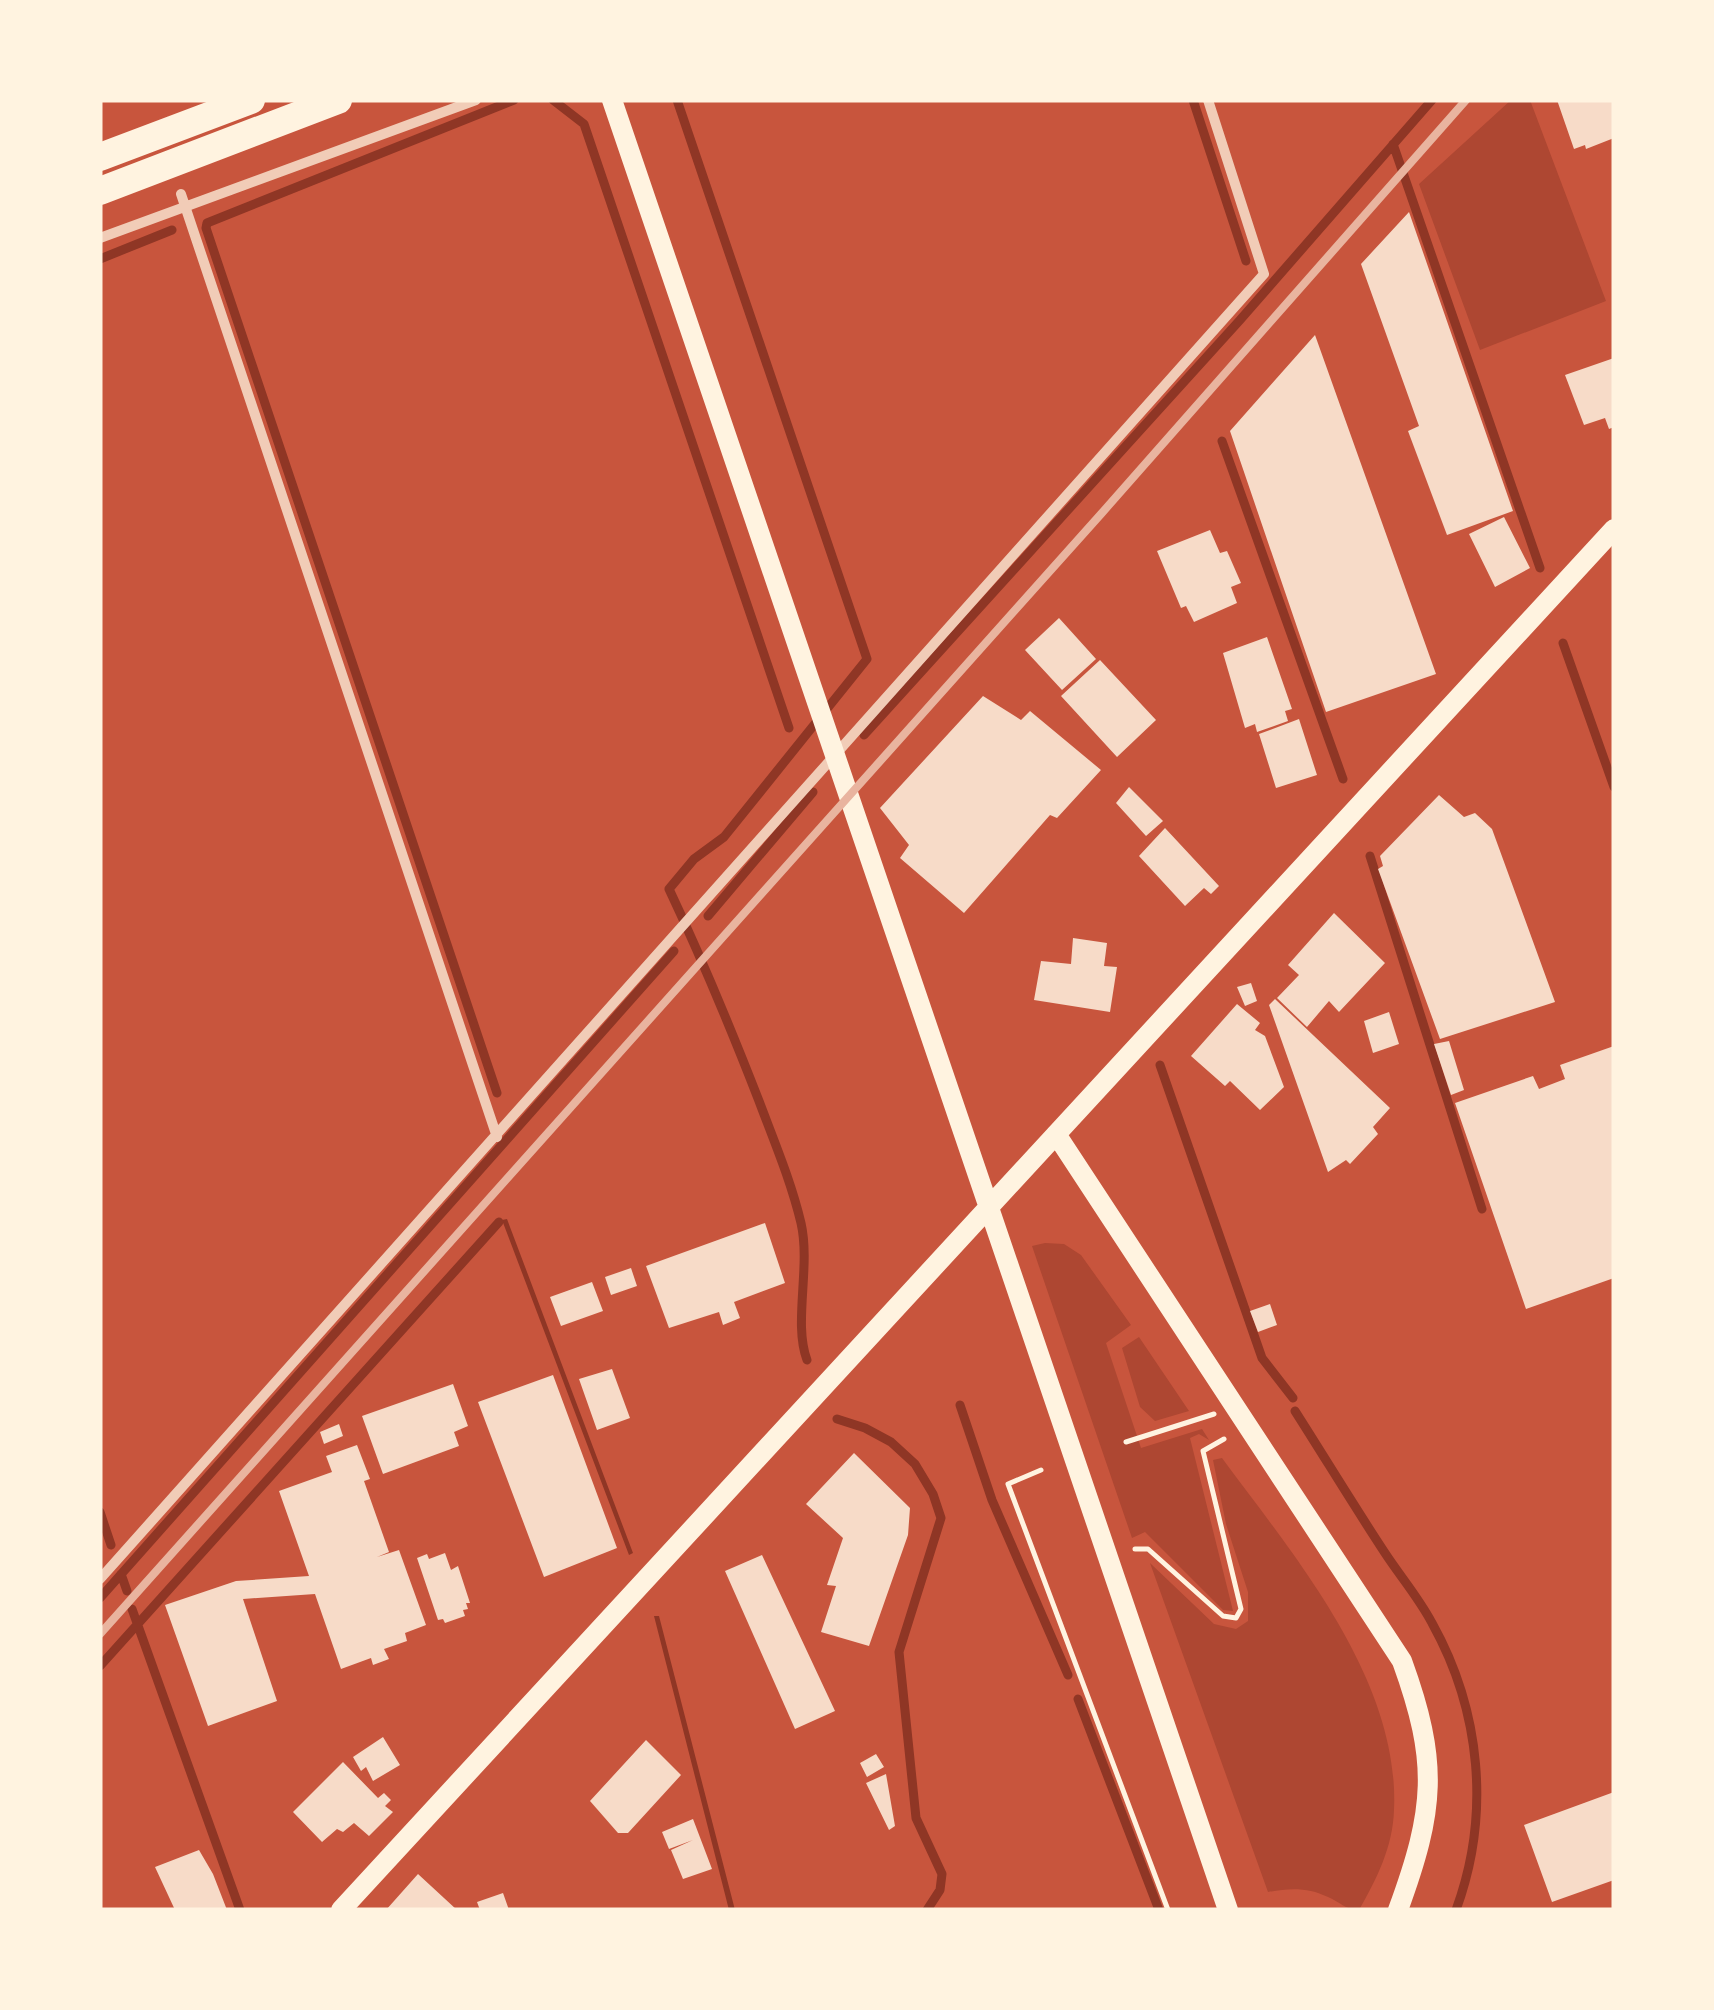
<svg xmlns="http://www.w3.org/2000/svg" width="1714" height="2010" font-family="Literata,serif">
<style>
.green{fill:#ae4732}
.water{fill:#8f3625}
.lines{fill:none;stroke-linecap:round;stroke-linejoin:round}
.stream{stroke:#8f3625;stroke-width:9}
.building{fill:#f7dbc8}
.path{stroke:#fff3e0;stroke-width:5}
.minor{stroke:#f1ccb7;stroke-width:10}
.secondary{stroke:#fff3e0;stroke-width:20}
.trunk{stroke:#fff3e0;stroke-width:28}
.rail{stroke:#e9b49f;stroke-width:8}
</style>
<rect width="100%" height="100%" fill="#c8553d"/>
<path class="green" d="M1511,100h19l76,201 -126,49 -61,-166z
M1045,1243l19,1 17,11 50,70 -25,18 35,105 61,-19 7,11 -10,-6 -9,4 43,173 -10,-1 -78,-78 -13,6 -100,-292z
M1139,1337l50,74 -34,10 -15,-14 -18,-59z
M1222,1458c73,99 178,222 172,352 -1,36 -17,69 -35,100 -13,0 -19,-8 -31,-13 -20,-10 -39,-9 -60,-5l-118,-329 64,61 22,5 12,-8v-29l-22,-68 -13,-64z"/>
<path class="water" d="M507,1219l126,334 -4,2 -127,-335z
M654,1616h5l76,294h-6z"/>
<g class="lines">
<path class="stream" d="M553,100l31,24 205,604
M677,100l190,559 -143,178 -30,22 -25,30c33,70 62,140 90,212 15,40 32,80 42,122 10,44 -8,100 6,137
M1193,100l53,161
M1393,144l147,424
M100,259l72,-29
M1222,441l121,338
M1563,643l51,144
M864,735l376,-415 192,-220
M1370,856l112,353
M708,916l105,-124
M1160,1065l102,293 31,40
M497,1093l-291,-865 1,-5 307,-123
M960,1405l32,95 76,175
M1295,1411c30,47 59,95 90,142 15,23 34,45 47,70 49,88 59,192 24,287
M837,1419l28,9 26,14 24,22 18,30 8,24 -42,134 17,166 26,56 -2,16 -13,20
M100,1512l11,33
M121,1574l6,17
M100,1598l574,-647
M132,1609l108,301
M100,1666l399,-444
M1078,1699l81,211"/>
</g>
<path class="building" d="M1557,100h57v38l-28,11 -1,-4 -11,4z
M1409,212l104,299 -66,24 -39,-104 11,-5 -58,-162z
M1315,335l121,339 -110,38 -96,-281z
M1614,358v69l-5,2 -4,-11 -21,7 -19,-50z
M1504,517l26,51 -35,19 -26,-53z
M1210,530l10,23 7,-2 14,32 -10,4 6,16 -43,19 -8,-16 -5,2 -24,-57z
M1059,618l37,41 -34,31 -37,-40z
M1267,637l25,72 -7,2 3,10 -31,11 -2,-8 -10,4 -22,-75z
M1100,660l56,60 -39,37 -56,-61z
M983,696l38,24 9,-9 71,59 -44,48 -7,-3 -86,98 -64,-55 9,-13 -29,-37z
M1299,719l18,56 -41,13 -17,-54z
M1129,787l34,34 -17,15 -30,-33z
M1439,795l25,22 11,-4 17,16 63,173 -115,37 -62,-170 5,-3 -3,-10z
M1165,828l54,58 -8,8 -7,-6 -19,18 -46,-50z
M1334,913l51,50 -46,49 -10,-11 -22,26 -30,-29 22,-23 -11,-10z
M1073,938l34,5 -3,23 13,1 -7,45 -76,-12 7,-39 30,3z
M1251,983l6,18 -12,5 -8,-19z
M1275,999l115,109 -17,19 5,7 -28,30 -4,-4 -18,12 -59,-167z
M1237,1004l23,19 -5,7 10,6 19,51 -24,23 -30,-29 -5,5 -34,-30z
M1389,1012l10,32 -26,9 -9,-32z
M1449,1041l15,49 -13,5 -17,-51z
M1614,1046v232l-88,31 -71,-206 78,-27 6,13 26,-10 -5,-14z
M765,1223l20,60 -51,19 6,16 -17,7 -4,-13 -50,16 -23,-62z
M631,1268l6,18 -26,9 -6,-18z
M592,1282l11,29 -42,15 -11,-29z
M1270,1304l7,21 -19,7 -8,-21z
M612,1369l18,49 -33,12 -18,-51z
M553,1375l64,173 -73,29 -66,-175z
M453,1384l15,42 -14,6 5,14 -76,28 -21,-58z
M339,1424l4,12 -19,8 -4,-12z
M357,1445l13,34 -6,2 25,71 -12,5 22,-7 27,75 -21,8 2,8 -23,8 5,10 -16,6 -2,-7 -30,11 -26,-75 -72,5 34,102 -69,25 -43,-121 71,-24 73,-5 -30,-85 53,-19 -6,-16z
M854,1453l56,55 -2,27 -39,111 -48,-14 15,-46 -9,-1 16,-47 -37,-34z
M445,1553l6,17 7,-4 12,37h-4l2,6 -5,1 2,6 -20,7 -2,-4 -5,1 -21,-62 10,-4 2,5z
M762,1555l73,156 -40,18 -70,-158z
M383,1737l17,28 -27,16 -7,-14 -5,4 -8,-14z
M646,1740l35,35 -53,58h-10l-28,-32z
M876,1754l8,13 -17,10 -7,-14z
M343,1762l35,36 6,-5 7,7 -6,6 8,6 -24,24 -15,-13 -11,9 -6,-3 -15,13 -29,-30z
M886,1774l9,52 -6,4 -23,-47z
M1614,1792v88l-62,22 -28,-77z
M693,1819l19,50 -29,10 -12,-29 22,-10 -24,9 -7,-17z
M199,1850l14,24 14,36h-52l-20,-43z
M418,1874l39,36h-71z
M503,1893l6,17h-29l-3,-8z"/>
<g class="lines">
<path class="path" d="M1126,1442l88,-28
M1041,1470l-33,14 160,426
M1135,1549h13l75,67 13,2 5,-9 -38,-158 21,-12"/>
<path class="minor" d="M181,194l316,943
M100,238l376,-138
M100,1579l1164,-1305 -56,-174"/>
<path class="secondary" d="M612,100l616,1810
M1056,1134l346,527c37,102 33,148 -4,249
M341,1910l1273,-1381"/>
<path class="trunk" d="M100,157l151,-57
M100,191l238,-91"/>
<path class="rail" d="M100,1634l1001,-1120 365,-414"/>
</g>
<rect width="1714" height="2010" fill="none" stroke="#fff3e0" stroke-width="205"/>
</svg>
